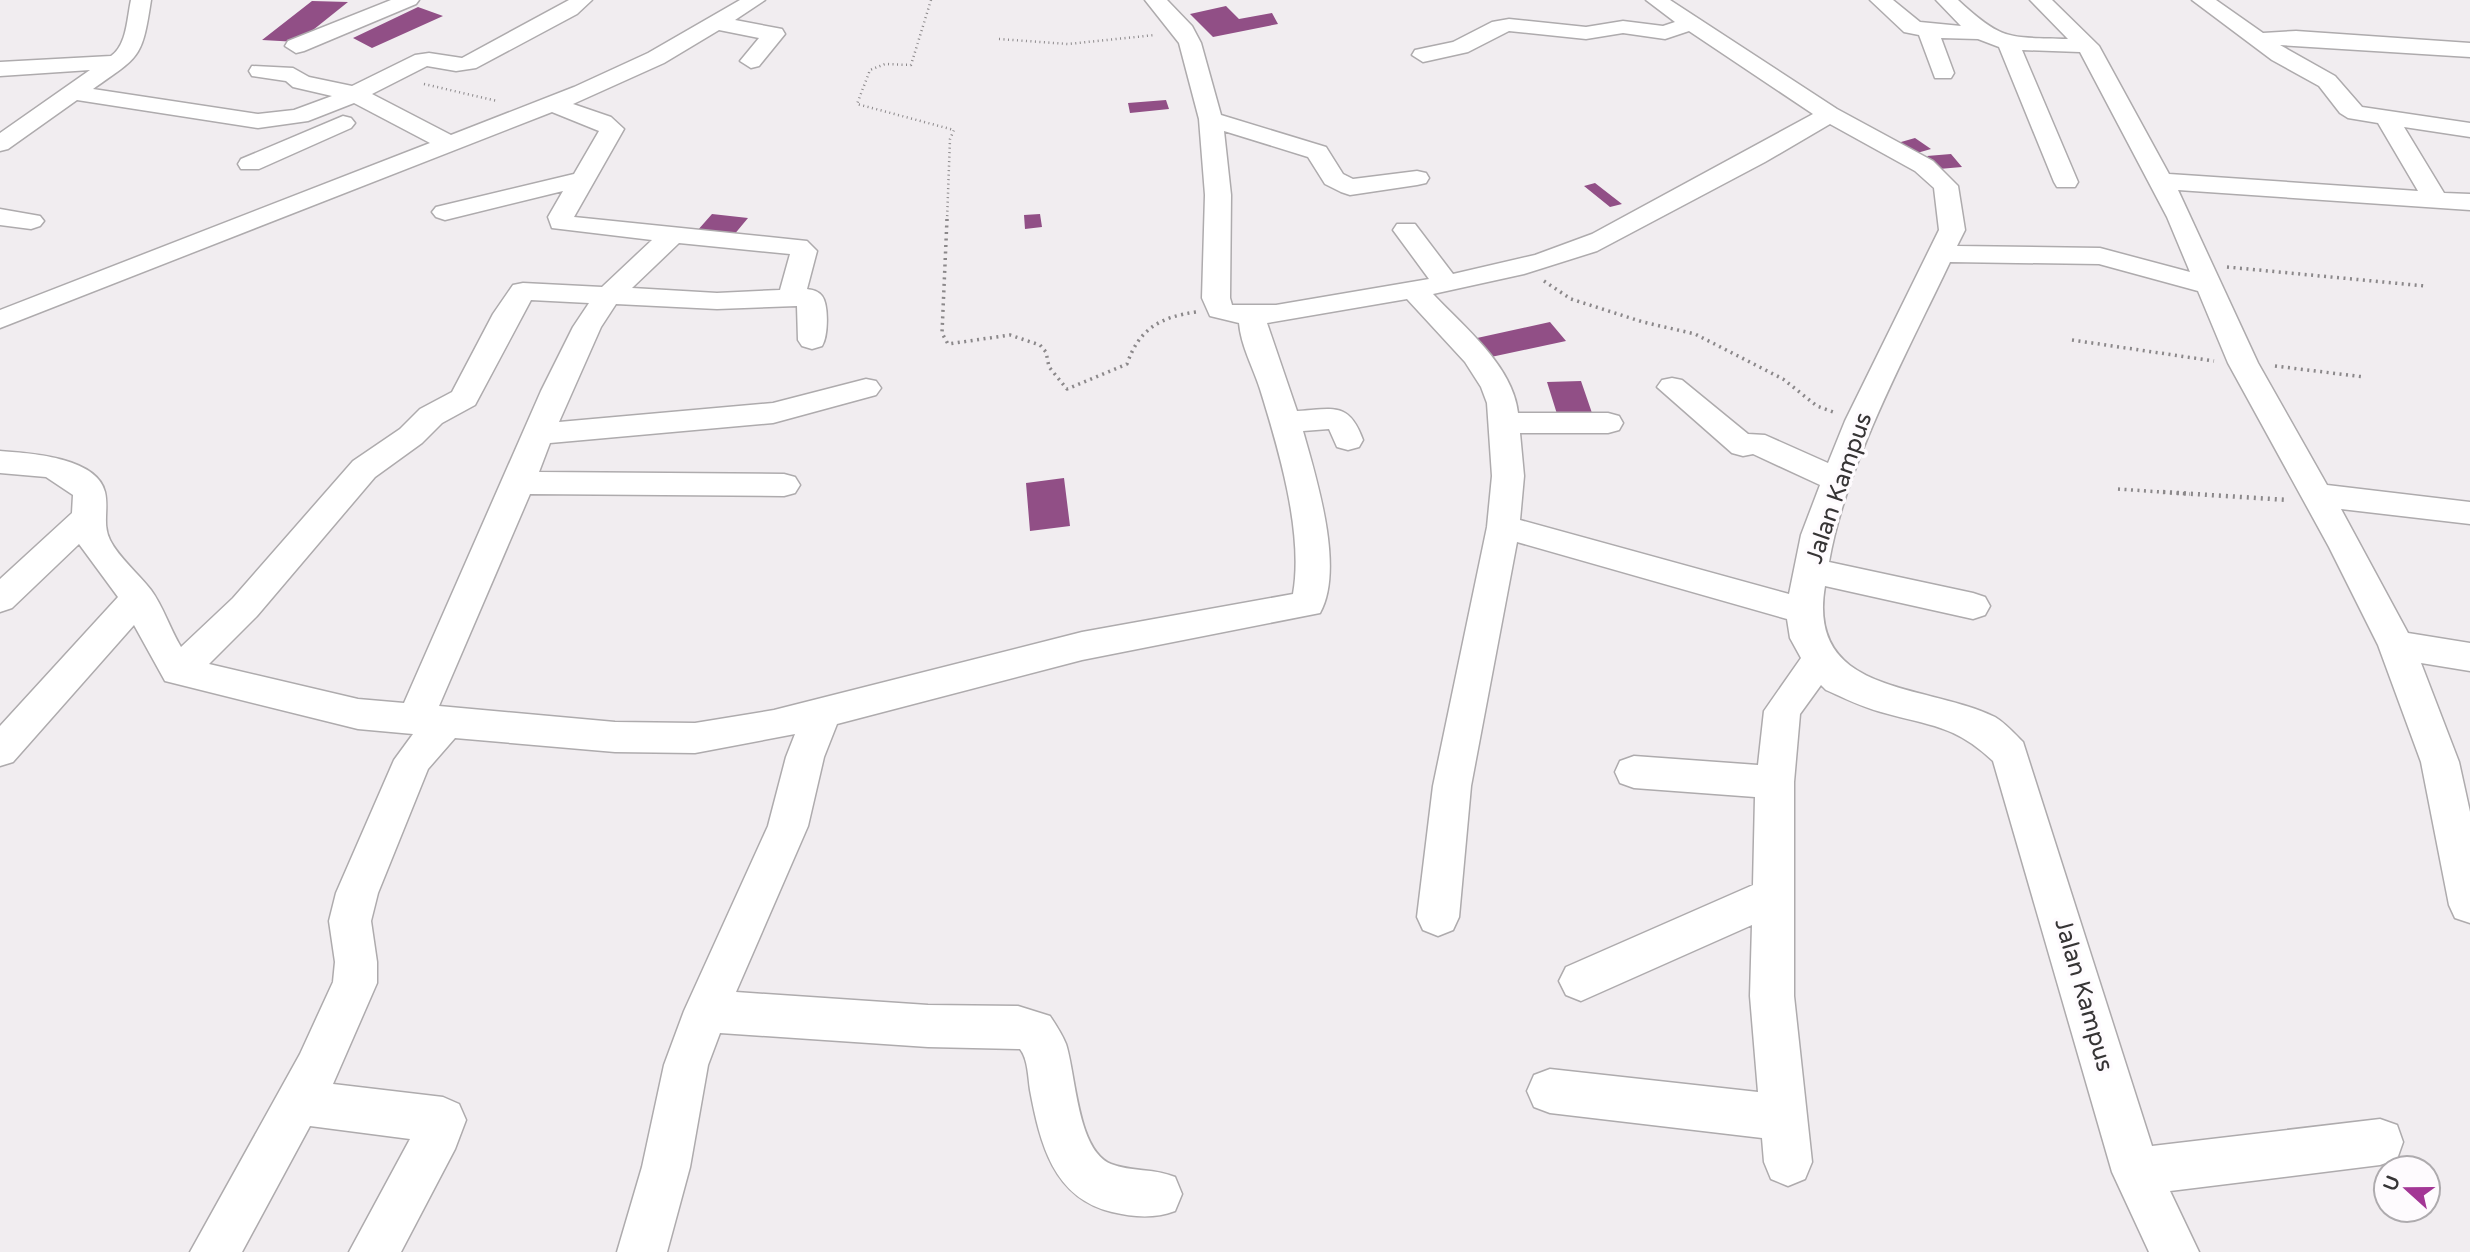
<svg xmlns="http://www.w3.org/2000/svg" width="2470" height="1252" font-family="'Varela Round',sans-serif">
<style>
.building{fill:#914f86}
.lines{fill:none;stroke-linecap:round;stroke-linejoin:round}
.minor-casing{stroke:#aeabad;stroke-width:3}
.path-far2{stroke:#8b888a;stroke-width:2.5;stroke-dasharray:1 3.5;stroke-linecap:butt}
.path-far1{stroke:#8b888a;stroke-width:3.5;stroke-dasharray:2 4.5;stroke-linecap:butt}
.path{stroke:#8b888a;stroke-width:4.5;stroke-dasharray:2 5;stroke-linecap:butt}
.minor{fill:#fff;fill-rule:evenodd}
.labels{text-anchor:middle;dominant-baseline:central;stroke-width:7;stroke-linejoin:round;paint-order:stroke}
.street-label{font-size:24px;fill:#363435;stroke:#fefbfe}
</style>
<rect width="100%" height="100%" fill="#f1edf0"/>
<path class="building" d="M312,1l36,1 -50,40 -36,-2z
M1226,6l13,13 33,-6 6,11 -65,13 -23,-23z
M418,7l25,9 -71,32 -19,-10z
M1166,100l3,9 -39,4 -2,-10z
M1915,138l16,11 -21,6 -16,-11z
M1951,154l11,13 -23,2 -12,-13z
M1595,183l27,21 -12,3 -26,-21z
M712,214l36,4 -15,18 -36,-5z
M1040,214l2,13 -17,2 -1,-14z
M1550,322l16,19 -75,16 -14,-19z
M1581,381l11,32 -35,1 -10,-32z
M1064,478l6,48 -40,5 -4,-48z"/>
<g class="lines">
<g class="minor-casing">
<path id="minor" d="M131,0h20c-9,59 -11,56 -58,89l165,25 36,-4 38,-14 -39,-9 -7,-6 -34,-5 -3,-5 3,-5 41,2 16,9 43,9 63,-31 14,-2 33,5 107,-58h23l-15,14 -101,54 -20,3 -29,-5 -55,28 79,41 123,-48 74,-34 92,-53h25l-30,20 47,9 3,5 -26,32 -8,2 -11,-7 19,-23 -40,-8 -55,33 -91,41 38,13 13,12 -50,88 233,24 10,10 -10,38c6,1 11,2 15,7 7,9 6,41 0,50l-10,3 -10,-3 -4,-6 -1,-34 -80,3 -101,-5 -15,23 -42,95 214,-19 93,-24 10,2 5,7 -5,7 -103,28 -223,20 -11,29 245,2 11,3 5,8 -5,8 -11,3 -254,-2 -91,212 176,16 80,1 79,-13 308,-78 211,-38c11,-61 -15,-147 -33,-205 -7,-22 -19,-43 -21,-66l-29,-7 -8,-18 3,-103 -6,-76 -20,-76 -34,-43h22l25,26 9,17 20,72 105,32 17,27 10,5 64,-8 9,2 3,5 -3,5 -9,2 -67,10 -9,-3 -16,-8 -17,-27 -84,-26 7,64 -1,103 2,7h44l153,-26 -36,-49 4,-6h18l38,50 82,-19 57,-21 221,-120 -124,-83 -24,8 -42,-6 -37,6 -77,-8 -41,21 -45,10 -11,-7 3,-5 38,-8 39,-20 17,-3 77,8 37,-6 40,5 12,-4 -29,-22h24l167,109 96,52 25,25 7,44 -8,16 143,2 90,24 -23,-55 -87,-165 -58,-2 56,132 -3,5h-18l-3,-5 -55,-135 -21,-8 -37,-1 13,35 -3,5h-16l-16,-43 -15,-3 -34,-32h23l27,22 41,4 -25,-26h22c45,42 51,37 110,39l-38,-39h22l47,46 70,128 249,17 -40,-68 -30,-5 -8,-5 -21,-27 -47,-26 -80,-60h24l47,33 33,-2 174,12v14l-190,-12 55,31 27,31 108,16v14l-66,-10 40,66 26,1v16l-292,-20 80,173 69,122 143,17v22l-129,-15 67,124 62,10v28l-49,-8 38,99 11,50v111l-15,-5 -6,-13 -28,-143 -43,-117 -49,-98 -101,-184 -30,-72 -99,-27 -149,-2c-43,91 -104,202 -121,300l144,31 12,4 5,9 -5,9 -12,4 -148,-33c-19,110 100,97 170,131 10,6 20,17 28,25l129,404 228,-27 17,6 6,17 -6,17 -17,6 -210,26 29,61h-50l-37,-80 -119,-411c-38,-36 -63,-35 -112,-49 -19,-5 -37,-14 -55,-22l-5,-5 -21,29 -6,68v214l18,166 -7,17 -17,7 -17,-7 -7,-17 -2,-24 -212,-25 -16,-6 -7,-16 7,-16 16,-6 208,23 -8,-96 2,-71 -171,76 -15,-6 -7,-14 7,-14 187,-82 2,-88 -121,-9 -14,-5 -5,-11 5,-11 14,-5 124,9 6,-54 37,-53 -11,-20 -3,-19 -270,-77 -46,244 -12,131 -6,13 -15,6 -15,-6 -6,-13 16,-131 54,-259 5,-51 -5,-73 -6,-16 -16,-25 -58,-63 -140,24 30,88c36,-2 52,-10 66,29l-4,7 -11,3 -11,-3 -8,-18 -26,2c13,46 42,138 17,182l-238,47 -245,64 -13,33 -16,69 -72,166 192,13 90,1 32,10c6,9 12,18 16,28 10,31 11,106 45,120 20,8 43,4 64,13l7,17 -7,17c-21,8 -42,6 -63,1 -59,-14 -72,-69 -82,-122 -2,-13 -2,-31 -10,-41l-92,-2 -208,-14 -12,32 -18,102 -23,85h-50l25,-85 22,-102 20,-54 84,-185 18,-69 9,-23 -100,19 -80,-1 -160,-14 -27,31 -50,124 -7,28 6,41v21l-44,101 110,13 16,7 7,16 -11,29 -54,103h-52l61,-113 -100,-13 -68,126h-52l110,-198 33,-72 2,-20 -6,-41 7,-28 58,-133 19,-26 -55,-5 -193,-48 -31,-56 -121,137 -13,4v-40l118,-129 -39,-53 -67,64 -12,4v-33l72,-66 1,-18 -27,-18 -46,-4v-22c28,2 97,6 105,41 4,17 -3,32 5,48 9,18 29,34 41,50 12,16 19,39 30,57l52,-49 120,-137 47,-32 20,-20 32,-17 41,-78 20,-29 10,-2 79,4 50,-47 -100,-12 -4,-11 15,-26 -118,29 -9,-3 -4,-5 4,-5 138,-33 25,-43 -47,-19 -552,216v-18l430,-167 -76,-40 -46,18 -50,7 -181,-28 -69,49 -8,2v-18l90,-63 -90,6v-14l111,-6c16,-11 16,-38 20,-56zM1830,124l85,47 19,17 5,42 -94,191 -17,42 -63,-28 -17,-1 -66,-54 -10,-2 -10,2 -5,7 75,66 11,3 10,-2 67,31 -19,50 -12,59 -269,-74 4,-44 -4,-43h88l11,-3 4,-7 -4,-7 -11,-3h-90c-5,-47 -54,-86 -85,-119l91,-20 73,-23 168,-89zM679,243l111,11 -10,36 -63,3 -85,-5zM531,300l58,3 -16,24 -32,64 -137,312 -46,-4 -149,-35 48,-48 118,-139 47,-34 20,-20 33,-18z
M391,0h28l-3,4 -112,47 -8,2 -11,-7 3,-5z
M343,116l8,2 4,5 -4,5 -92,41h-18l-3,-5 3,-5z
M0,209l40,7 4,5 -4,5 -9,3 -31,-4z"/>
</g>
<path class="path-far2" d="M931,0l-20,65 -26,-1 -15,6 -13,34 97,26 -4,9 -3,82
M999,39l69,5 87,-9
M424,84l73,17"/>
<path class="path-far1" d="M947,219l-5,114 6,11 62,-9 30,10 6,7 3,15 18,22 60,-25c12,-35 33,-47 69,-52
M2227,267l198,19
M1544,281l27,18 72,23 52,12 88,45 34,27 19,7
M2072,340l142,21
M2275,366l89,11
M2118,489l72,5"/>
<path class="path" d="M2163,492l125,8"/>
<use href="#minor" class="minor"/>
</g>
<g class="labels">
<g class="street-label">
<text transform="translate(1839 488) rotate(-71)">Jalan Kampus</text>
<text transform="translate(2084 995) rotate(74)">Jalan Kampus</text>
</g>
</g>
<g transform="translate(2407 1189) rotate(291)"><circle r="33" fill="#fefbfe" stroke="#aeabae" stroke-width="2"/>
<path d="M0-5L12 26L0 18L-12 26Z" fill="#a33695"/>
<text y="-10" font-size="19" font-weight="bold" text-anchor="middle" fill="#363435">U</text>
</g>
</svg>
